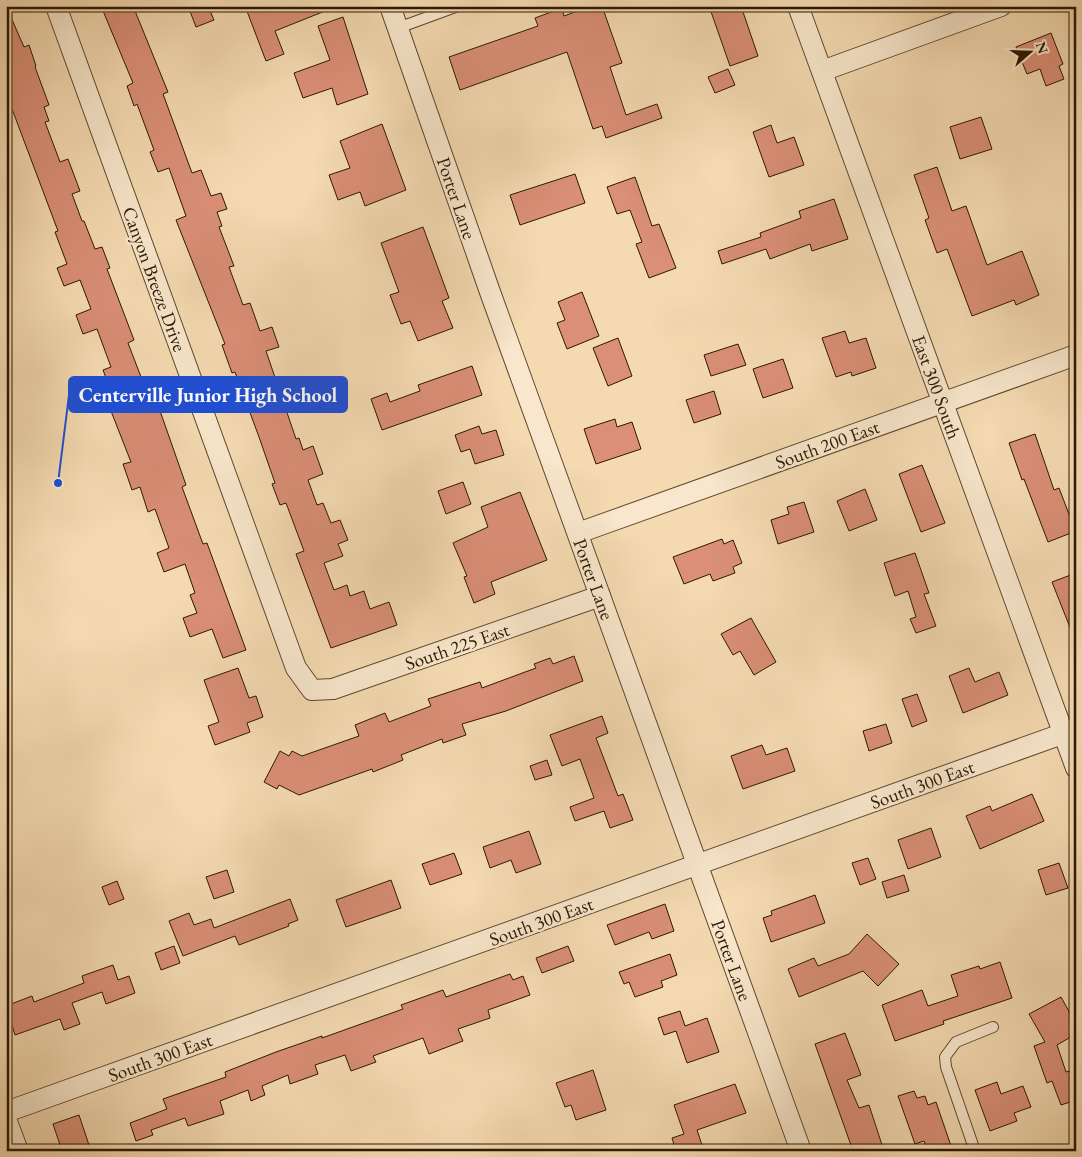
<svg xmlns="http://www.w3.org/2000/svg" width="1082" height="1157" font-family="'EB Garamond',serif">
	<rect width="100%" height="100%" fill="#f5dab1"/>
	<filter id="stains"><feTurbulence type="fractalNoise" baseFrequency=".004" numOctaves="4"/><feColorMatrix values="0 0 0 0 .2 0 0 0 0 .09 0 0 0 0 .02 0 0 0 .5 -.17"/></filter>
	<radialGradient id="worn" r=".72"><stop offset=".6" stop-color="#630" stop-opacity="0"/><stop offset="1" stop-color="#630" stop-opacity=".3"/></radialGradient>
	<g fill="#da8f76" stroke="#2b1802">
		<path d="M6,6L24,47L29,45L36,66L35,67L49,105L44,107L49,121L45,122L60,162L68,159L80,191L72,194L82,221H84L95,249L102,247L110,268L107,269L134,340L128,343L146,390L152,388L186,485L182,487L203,544L207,543L246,650L223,658L212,629L190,637L183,618L197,613L190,595L195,593L185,564L164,572L157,553L169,548L155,509L148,512L140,487L132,490L123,464L131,462L109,406L116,404L103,370L111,367L97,329L83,334L76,315L91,309L80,280L64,286L57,268L67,264L55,232L58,231L6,93Z"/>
		<path d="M101,6H133L168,92L163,94L192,173L201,170L211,196L221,193L227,209L217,212L222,226L219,227L234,266L229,267L243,305L250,303L260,331L272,327L279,347L266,351L296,439L299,438L303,450L313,446L323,474L308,480L317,505L323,503L331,523L340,520L348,540L338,544L343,556L324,563L334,590L347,585L350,596L364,591L370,609L389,602L397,625L331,648L296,554L304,551L286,503L280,505L272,484L275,483L259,437L235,372L232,373L222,345L225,344L176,220L186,216L169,168L158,172L150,152L154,150L137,104L134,106L127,86L133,83Z"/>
		<path d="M188,6H208L214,20L196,27Z"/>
		<path d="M245,6H334L335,7L275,31L284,54L266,61Z"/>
		<path d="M591,6H602L622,63L610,67L626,115L657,104L662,118L606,138L602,126L593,129L567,52L460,90L449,57L538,26L535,18L562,8L564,16Z"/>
		<path d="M709,6H741L758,56L730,66Z"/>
		<path d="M343,17L368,94L337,105L332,88L303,98L294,73L330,60L318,26Z"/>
		<path d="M1051,33L1063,64L1059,66L1064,79L1046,86L1040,69L1027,74L1016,47Z"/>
		<path d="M728,69L735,85L715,93L708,77Z"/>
		<path d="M981,117L992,149L960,159L950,127Z"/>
		<path d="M382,124L406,190L365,206L360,192L338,200L329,175L350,168L340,141Z"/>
		<path d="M771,125L777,143L794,137L804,165L769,177L753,132Z"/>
		<path d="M937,167L952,211L966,206L987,265L1022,251L1039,295L1016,305L1014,300L972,316L947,249L937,253L925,220L929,218L914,175Z"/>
		<path d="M575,174L585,203L520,225L510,195Z"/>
		<path d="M635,177L652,226L659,224L676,268L649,278L636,244L642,242L630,210L617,214L607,187Z"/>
		<path d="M834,199L848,239L812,251L810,244L770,259L766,249L722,264L718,251L761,237L760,233L801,218L799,211Z"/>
		<path d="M423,227L449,298L442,301L453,328L418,341L410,321L401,324L390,295L399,292L381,243Z"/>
		<path d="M582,292L599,336L567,349L557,323L565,320L558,302Z"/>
		<path d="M845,331L849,343L866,338L876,368L852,376L851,372L836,377L822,338Z"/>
		<path d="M618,338L632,376L608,386L593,348Z"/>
		<path d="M738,344L746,365L711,376L704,355Z"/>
		<path d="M783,359L793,388L763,398L753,369Z"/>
		<path d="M472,366L482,395L382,430L371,399L387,393L390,402L420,391L418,385Z"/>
		<path d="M714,391L721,414L694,423L686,400Z"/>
		<path d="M615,419L617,427L632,422L641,449L596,464L584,429Z"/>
		<path d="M479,426L482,434L496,430L504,455L475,464L470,449L461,452L455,435Z"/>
		<path d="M1035,434L1054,490L1059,488L1069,514L1076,511V531L1048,542L1024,479L1022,480L1009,443Z"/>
		<path d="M922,465L945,523L921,532L899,474Z"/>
		<path d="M463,482L471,504L446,514L438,491Z"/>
		<path d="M865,489L877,520L849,531L837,501Z"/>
		<path d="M520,492L547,560L491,582L495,594L474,603L464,577L467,576L453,543L488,527L481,507Z"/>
		<path d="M804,502L814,532L778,544L771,520L789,514L787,507Z"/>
		<path d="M722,539L724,544L733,540L742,563L733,567L735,573L713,581L710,574L684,584L673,557Z"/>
		<path d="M915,553L929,593L924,594L936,626L916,633L910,619L916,617L908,591L895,596L884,563Z"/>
		<path d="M1076,573V640H1075L1052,582Z"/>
		<path d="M751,618L776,662L754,675L740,651L733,655L721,634Z"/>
		<path d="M574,656L583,681L506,711L462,724L466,735L443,743L442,739L401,755L403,760L373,772L372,769L299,795L279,785L277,789L264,782L280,751L289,756L292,751L302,756L359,736L355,725L385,713L389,722L431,706L428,699L480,682L482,688L536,668L534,664L550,658L553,664Z"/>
		<path d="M238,668L249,698L256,696L263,717L247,723L250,732L215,745L208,726L219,722L204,680Z"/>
		<path d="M969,668L975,682L999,672L1008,695L963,713L949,676Z"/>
		<path d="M917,694L927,721L912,727L902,699Z"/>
		<path d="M602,716L608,733L596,738L618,796L623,794L633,820L610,828L604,811L575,821L570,807L594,798L580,759L562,766L550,735Z"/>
		<path d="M886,724L892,743L869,751L863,731Z"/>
		<path d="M762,745L766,755L787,748L795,771L743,789L731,756Z"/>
		<path d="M547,760L552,775L535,780L530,766Z"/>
		<path d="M1032,794L1044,821L980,849L966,816L990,806L992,811Z"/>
		<path d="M931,828L941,857L908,869L898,840Z"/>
		<path d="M529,831L541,864L516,873L511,860L490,868L483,847Z"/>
		<path d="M454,853L462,874L430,885L422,864Z"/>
		<path d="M868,858L876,879L860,885L852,863Z"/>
		<path d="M1059,863L1068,888L1046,895L1038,870Z"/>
		<path d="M227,870L234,892L214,899L206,877Z"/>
		<path d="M904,875L909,891L887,898L882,882Z"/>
		<path d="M391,880L401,908L346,927L336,900Z"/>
		<path d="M117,881L124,899L109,905L102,887Z"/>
		<path d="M815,895L825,923L771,942L763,918L772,915L771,911Z"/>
		<path d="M290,899L298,920L288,924L289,926L239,945L235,936L183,956L169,921L189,913L194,925L211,919L214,928Z"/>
		<path d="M665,904L674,931L652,939L649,932L615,945L607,925Z"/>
		<path d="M867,934L899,964L878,986L863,971L799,997L788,969L814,958L818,966L849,954Z"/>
		<path d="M174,946L180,963L161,970L155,953Z"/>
		<path d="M568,946L574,961L542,973L536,958Z"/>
		<path d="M670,954L677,975L661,981L663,987L635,997L629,982L624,984L619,972Z"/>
		<path d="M1000,962L1012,998L943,1021L944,1024L895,1041L882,1005L922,990L928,1006L958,996L951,975L979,966L980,969Z"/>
		<path d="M113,965L118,980L129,976L135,993L106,1004L102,992L72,1003L80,1024L64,1030L60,1019L15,1035L6,1006L32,996L34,1002L84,983L82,976Z"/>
		<path d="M510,974L513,980L523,976L530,995L488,1010L490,1018L458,1029L463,1041L429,1054L423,1038L373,1056L376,1062L351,1071L345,1055L315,1065L318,1074L290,1084L288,1075L262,1086L265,1095L251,1101L248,1090L220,1101L224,1114L188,1126L185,1118L151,1130L153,1135L136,1141L130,1123L167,1109L163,1099L226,1077L225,1072L276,1052L322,1036V1038L403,1009L401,1005L443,990L446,997Z"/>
		<path d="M1061,997L1076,1024V1034L1057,1045L1066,1072L1076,1069V1100L1061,1105L1052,1081L1047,1083L1034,1046L1045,1042L1029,1014Z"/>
		<path d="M680,1011L685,1026L707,1018L719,1052L687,1063L676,1031L664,1035L658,1018Z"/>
		<path d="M845,1033L861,1075L847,1080L859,1108L869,1105L884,1151H853L815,1044Z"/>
		<path d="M593,1070L606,1110L576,1120L571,1105L565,1107L556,1083Z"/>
		<path d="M997,1082L1001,1094L1023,1086L1031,1107L1014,1113L1017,1121L990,1131L975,1090Z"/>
		<path d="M735,1084L746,1113L697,1130L704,1151H676L672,1138L684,1134L674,1105Z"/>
		<path d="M914,1091L917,1098L925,1096L928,1105L936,1102L951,1146L938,1151H928L924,1141L915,1144L898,1096Z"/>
		<path d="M79,1115L90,1148L81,1151H62L53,1124Z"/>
	</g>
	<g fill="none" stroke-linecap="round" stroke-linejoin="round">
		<defs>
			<g id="lane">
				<path d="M398,28L458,6"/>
				<path d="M975,1151L946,1067L945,1057L956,1042L993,1027"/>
			</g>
			<g id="street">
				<path d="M56,6L296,668L312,690L333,689L600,596"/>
				<path d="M390,6L490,292L801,1151"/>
				<path d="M798,6L1076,768"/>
				<path d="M822,71L1001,6"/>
				<path d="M578,533L1076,355"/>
				<path d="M6,1112L1076,729"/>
				<path d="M6,1119L18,1151"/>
			</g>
		</defs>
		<use href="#lane" stroke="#5e482e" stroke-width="12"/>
		<use href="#street" stroke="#5e482e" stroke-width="22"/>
		<use href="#lane" stroke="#f8e7cc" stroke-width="10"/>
		<use href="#street" stroke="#f8e7cc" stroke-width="20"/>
	</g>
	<g text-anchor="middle" stroke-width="5" stroke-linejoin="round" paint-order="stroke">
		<g font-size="19" fill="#2b1802" stroke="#f8e7cc">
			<text transform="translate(457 198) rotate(71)" y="7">Porter Lane</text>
			<text transform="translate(155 279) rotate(70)" y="7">Canyon Breeze Drive</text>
			<text transform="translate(937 387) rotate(70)" y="7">East 300 South</text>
			<text transform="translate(827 444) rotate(-20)" y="7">South 200 East</text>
			<text transform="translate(594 579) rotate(70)" y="7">Porter Lane</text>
			<text transform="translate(457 646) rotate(-19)" y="7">South 225 East</text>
			<text transform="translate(922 784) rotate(-20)" y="7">South 300 East</text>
			<text transform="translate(541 921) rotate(-20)" y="7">South 300 East</text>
			<text transform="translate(732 960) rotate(70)" y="7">Porter Lane</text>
			<text transform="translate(160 1057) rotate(-20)" y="7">South 300 East</text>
		</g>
	</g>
	<path fill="none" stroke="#1d4ed8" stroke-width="2" d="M58 483L69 395"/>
	<circle fill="#1d4ed8" stroke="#f8e7cc" stroke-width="2" cx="58" cy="483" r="5"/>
	<rect fill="#1d4ed8" stroke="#1d4ed8" stroke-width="2" x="69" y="377" width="278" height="35" rx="5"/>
	<g font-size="20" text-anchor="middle" font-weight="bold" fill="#fff">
		<text x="208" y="402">Centerville Junior High School</text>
	</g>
	<rect width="1082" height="1157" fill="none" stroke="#f5dab1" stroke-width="25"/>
	<rect x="8" y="8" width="1067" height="1142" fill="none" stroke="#2b1802" stroke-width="2.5"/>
	<rect x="12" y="12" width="1057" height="1132" fill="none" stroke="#2b1802"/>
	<g transform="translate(1030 52) rotate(70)" stroke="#f8e7cc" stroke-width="4" paint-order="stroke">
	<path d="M0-4L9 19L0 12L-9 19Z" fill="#2b1802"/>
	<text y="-8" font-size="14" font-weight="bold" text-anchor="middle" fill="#2b1802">N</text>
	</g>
	<rect width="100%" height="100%" filter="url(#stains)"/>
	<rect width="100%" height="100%" fill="url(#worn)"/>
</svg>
